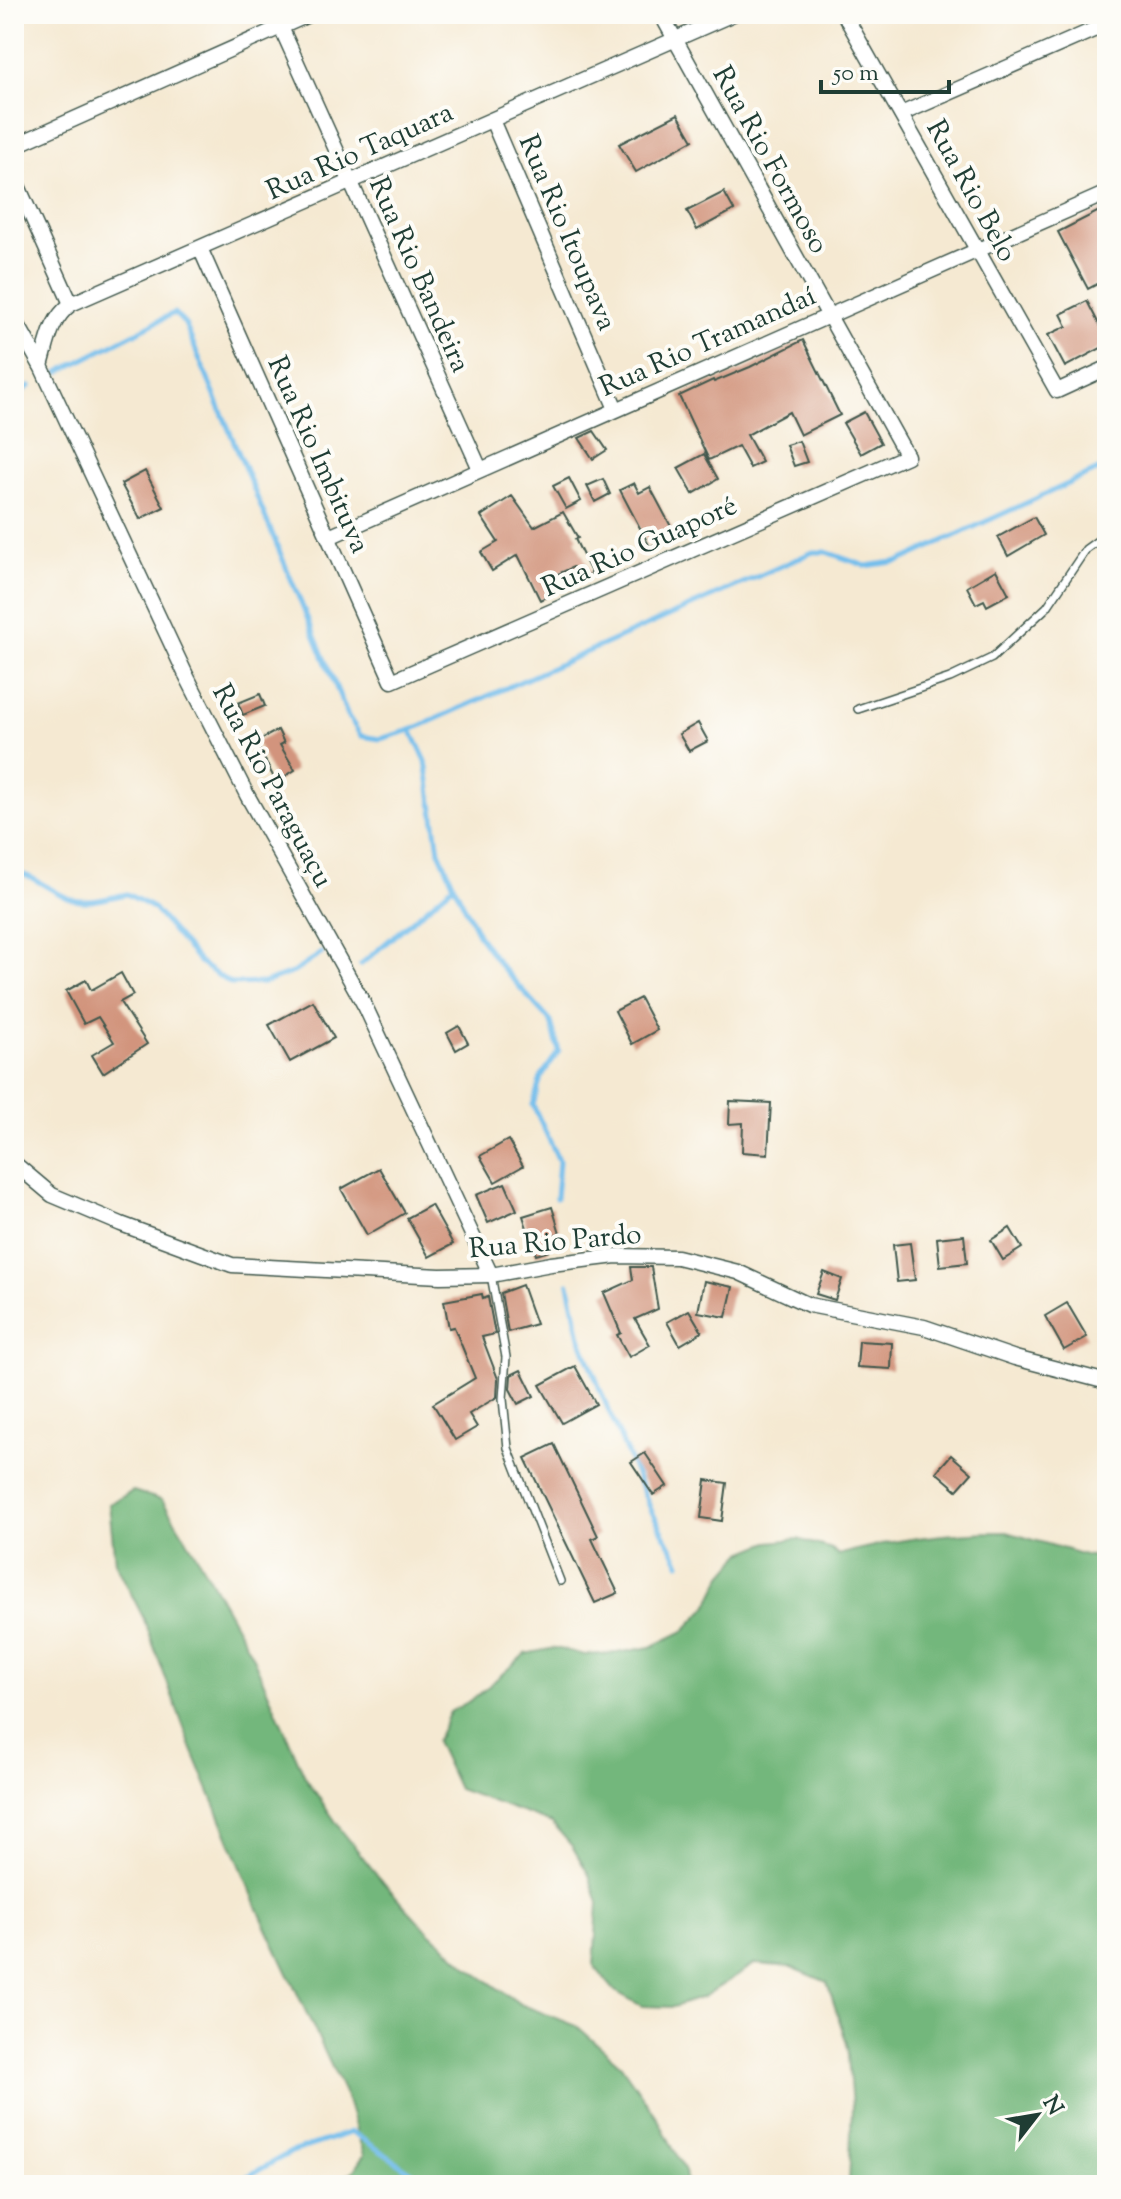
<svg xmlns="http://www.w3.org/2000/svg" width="1121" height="2199" font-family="'Sorts Mill Goudy',serif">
	<rect width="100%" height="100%" fill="#fdfcf7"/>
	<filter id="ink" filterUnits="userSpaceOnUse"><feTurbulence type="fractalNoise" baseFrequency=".0125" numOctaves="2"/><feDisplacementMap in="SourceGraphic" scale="16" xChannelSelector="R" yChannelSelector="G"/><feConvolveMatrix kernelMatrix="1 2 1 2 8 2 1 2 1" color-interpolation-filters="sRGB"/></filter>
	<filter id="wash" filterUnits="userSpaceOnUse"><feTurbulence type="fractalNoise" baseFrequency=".006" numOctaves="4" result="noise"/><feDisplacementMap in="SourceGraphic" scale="32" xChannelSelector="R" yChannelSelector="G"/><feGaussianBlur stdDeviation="1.8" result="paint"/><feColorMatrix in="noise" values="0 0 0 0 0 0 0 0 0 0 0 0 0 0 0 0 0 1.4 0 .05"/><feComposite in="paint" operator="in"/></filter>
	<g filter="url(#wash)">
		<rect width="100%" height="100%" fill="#f5e9d2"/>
		<g fill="#73b77b" stroke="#497a58" stroke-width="2">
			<path d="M133,1491L162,1500L194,1551L252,1655L305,1777L342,1831L382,1881L421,1924L468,1967L520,2004L577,2026L621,2065L657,2117L685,2171L687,2185H332L354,2170L364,2155L346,2097L262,1918L191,1747L143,1617L115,1562L109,1504Z"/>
			<path d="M1007,1532L1088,1556L1107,1555V2185H849L852,2107L847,2044L827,1982L791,1967L755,1964L703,1997L673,2007L642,2006L615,1991L594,1966L598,1903L589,1875L572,1846L552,1823L458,1789L436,1741L450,1712L475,1698L525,1654L555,1648L585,1655L617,1653L651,1647L684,1631L707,1607L723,1575L742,1553L769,1542L798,1539L832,1549L838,1555C893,1539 949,1532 1007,1532Z"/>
		</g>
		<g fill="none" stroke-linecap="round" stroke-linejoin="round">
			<g stroke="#73beec" stroke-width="5">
				<path d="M59,372L174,313L185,324L348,716L361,736L380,739L411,730L813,552H826L866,566L900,561L1107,466"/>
				<path d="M14,397L30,386"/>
				<path d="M14,872C36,876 51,892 71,899C87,905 111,897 127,894L153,908L201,964L231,984L264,983L294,972L322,953"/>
				<path d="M454,885L479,936L499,964L551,1022L559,1051L541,1077L533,1105L559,1161L556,1198"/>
				<path d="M360,965L454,885L439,851L426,761L411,730"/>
				<path d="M569,1284L580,1337L603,1397L652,1512L680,1563"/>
				<path d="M227,2185L236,2183L291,2152L352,2132L431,2185"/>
			</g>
		</g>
		<g id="blocks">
			<g fill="#d2947d">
				<path d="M678,114L693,140L636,172L619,144Z"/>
				<path d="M724,192L734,210L697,230L687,211Z"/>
				<path d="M1101,210L1107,221V279L1088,289L1058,232Z"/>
				<path d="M1087,301L1107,340V345L1065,367L1048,335L1067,326L1061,314Z"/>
				<path d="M803,340L840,415L800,435L789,412L747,435L762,462L750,468L738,446L709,460L679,396L713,380L714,382L750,367Z"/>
				<path d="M864,412L881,443L861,454L843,423Z"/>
				<path d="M594,431L607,450L593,459L579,438Z"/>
				<path d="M799,441L807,462L794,466L786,445Z"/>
				<path d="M704,454L718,479L693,494L678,468Z"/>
				<path d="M145,471L164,507L140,519L121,484Z"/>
				<path d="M569,478L581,501L566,509L553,486Z"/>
				<path d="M603,479L610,494L595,502L587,486Z"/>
				<path d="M634,483L639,493L650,487L675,534L650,547L620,490Z"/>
				<path d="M512,496L534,527L563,512L578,538L575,539L592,574L579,580L573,567L547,579L554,593L540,600L518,555L492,571L481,552L498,542L481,516Z"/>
				<path d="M1034,517L1044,535L1008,556L998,537Z"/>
				<path d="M996,570L1009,594L987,606L984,600L976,604L967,587Z"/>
				<path d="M260,694L265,706L243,715L238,703Z"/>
				<path d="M698,723L708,741L689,751L679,734Z"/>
				<path d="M278,730L284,743L280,745L295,770L276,782L256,742Z"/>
				<path d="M121,973L133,995L120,1002L147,1044L103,1073L92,1055L114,1042L98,1017L84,1024L66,991L86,980L91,990Z"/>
				<path d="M640,998L657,1030L632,1044L615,1011Z"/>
				<path d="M313,1001L334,1038L290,1062L269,1025Z"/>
				<path d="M459,1026L468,1043L456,1050L447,1033Z"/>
				<path d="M730,1101L771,1103L768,1154L742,1152L743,1123L729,1124Z"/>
				<path d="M508,1140L523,1166L495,1182L480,1156Z"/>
				<path d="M379,1168L405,1213L367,1235L341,1189Z"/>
				<path d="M505,1183L517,1210L488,1223L476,1195Z"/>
				<path d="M431,1205L453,1244L429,1257L407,1218Z"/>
				<path d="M552,1207L560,1233L545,1238L549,1251L536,1255L523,1216Z"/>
				<path d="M1010,1228L1022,1248L1003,1260L991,1240Z"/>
				<path d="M964,1235L967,1263L940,1266L937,1238Z"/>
				<path d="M910,1243L915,1280L897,1282L893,1245Z"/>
				<path d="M631,1267H651L658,1309L635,1319L650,1345L629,1357L617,1335L621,1333L604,1293L633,1280Z"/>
				<path d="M824,1272L842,1279L835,1300L816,1294Z"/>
				<path d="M704,1281L733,1287L726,1317L698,1312Z"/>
				<path d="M522,1285L536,1324L508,1332L501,1293Z"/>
				<path d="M482,1294L483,1299L488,1297L495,1334L482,1337L498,1379L497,1397L469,1414L477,1427L455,1440L433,1404L475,1378L454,1327L449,1328L444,1301Z"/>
				<path d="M1067,1303L1087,1337L1064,1350L1045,1316Z"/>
				<path d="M689,1310L702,1332L680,1345L667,1322Z"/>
				<path d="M859,1341L892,1343L891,1369L857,1367Z"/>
				<path d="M575,1366L596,1404L562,1423L540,1385Z"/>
				<path d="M521,1370L534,1396L518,1404L510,1389L511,1375Z"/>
				<path d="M554,1444L598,1536L592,1539L618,1593L595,1603L525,1458Z"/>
				<path d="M645,1453L667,1486L653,1495L631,1462Z"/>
				<path d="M951,1455L972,1473L957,1490L936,1472Z"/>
				<path d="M706,1480L727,1483L722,1521L701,1518Z"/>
			</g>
		</g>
	</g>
	<g filter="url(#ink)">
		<use href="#blocks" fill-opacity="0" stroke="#3f574c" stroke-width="2"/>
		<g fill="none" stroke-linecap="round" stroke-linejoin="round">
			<defs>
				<g id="lane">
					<path d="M858,709L950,678L992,658L1047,607L1086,549L1107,534"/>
					<path d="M491,1275L506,1357L503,1399L508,1448L560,1581"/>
				</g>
				<g id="street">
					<path d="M275,14L480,469"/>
					<path d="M844,14L1057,391L1107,368"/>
					<path d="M901,114L1107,24"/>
					<path d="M492,120L616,409"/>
					<path d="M14,146L310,14"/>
					<path d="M14,177L71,304"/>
					<path d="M200,248L392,681L907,456L661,14"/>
					<path d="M14,318L41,366L185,673L247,795L365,1006L491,1275"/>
					<path d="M41,366C48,342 50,320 71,304L733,14"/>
					<path d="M329,537L1107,193"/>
					<path d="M14,1163L52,1195L121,1224L232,1265L440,1276L491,1275L551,1264L616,1256L677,1257L738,1272L809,1305L924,1327L1015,1358L1107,1382"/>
				</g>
			</defs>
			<use href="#lane" stroke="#3f574c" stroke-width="10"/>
			<use href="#street" stroke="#3f574c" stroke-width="17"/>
			<use href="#lane" stroke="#fff" stroke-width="7"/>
			<use href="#street" stroke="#fff" stroke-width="14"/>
		</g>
	</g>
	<g text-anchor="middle" stroke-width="8" stroke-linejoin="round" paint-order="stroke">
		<g font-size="28" fill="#1f3d34" stroke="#fdfcf7">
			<text transform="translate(359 150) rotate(-24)" y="10">Rua Rio Taquara</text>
			<text transform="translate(772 159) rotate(61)" y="10">Rua Rio Formoso</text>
			<text transform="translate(973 190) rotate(61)" y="10">Rua Rio Belo</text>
			<text transform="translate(569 232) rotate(67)" y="10">Rua Rio Itoupava</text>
			<text transform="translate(421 274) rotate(66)" y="10">Rua Rio Bandeira</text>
			<text transform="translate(707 340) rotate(-24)" y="10">Rua Rio Tramandaí</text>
			<text transform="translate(320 454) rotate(66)" y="10">Rua Rio Imbituva</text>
			<text transform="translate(639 545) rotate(-24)" y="10">Rua Rio Guaporé</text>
			<text transform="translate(274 785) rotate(62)" y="10">Rua Rio Paraguaçu</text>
			<text transform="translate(555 1240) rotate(-5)" y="10">Rua Rio Pardo</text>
		</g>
	</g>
	<rect width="1121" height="2199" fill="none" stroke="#fdfcf7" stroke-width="48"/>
	<g transform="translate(1037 2115) rotate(59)" stroke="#fdfcf7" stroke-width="6" paint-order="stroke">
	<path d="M0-6L14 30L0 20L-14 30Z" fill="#1f3d34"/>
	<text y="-12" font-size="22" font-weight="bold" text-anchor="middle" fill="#1f3d34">N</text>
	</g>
	<path d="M821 80v12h128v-12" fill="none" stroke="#1f3d34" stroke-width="4"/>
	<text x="833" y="80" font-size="24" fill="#1f3d34" stroke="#fdfcf7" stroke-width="6" paint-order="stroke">50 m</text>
</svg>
